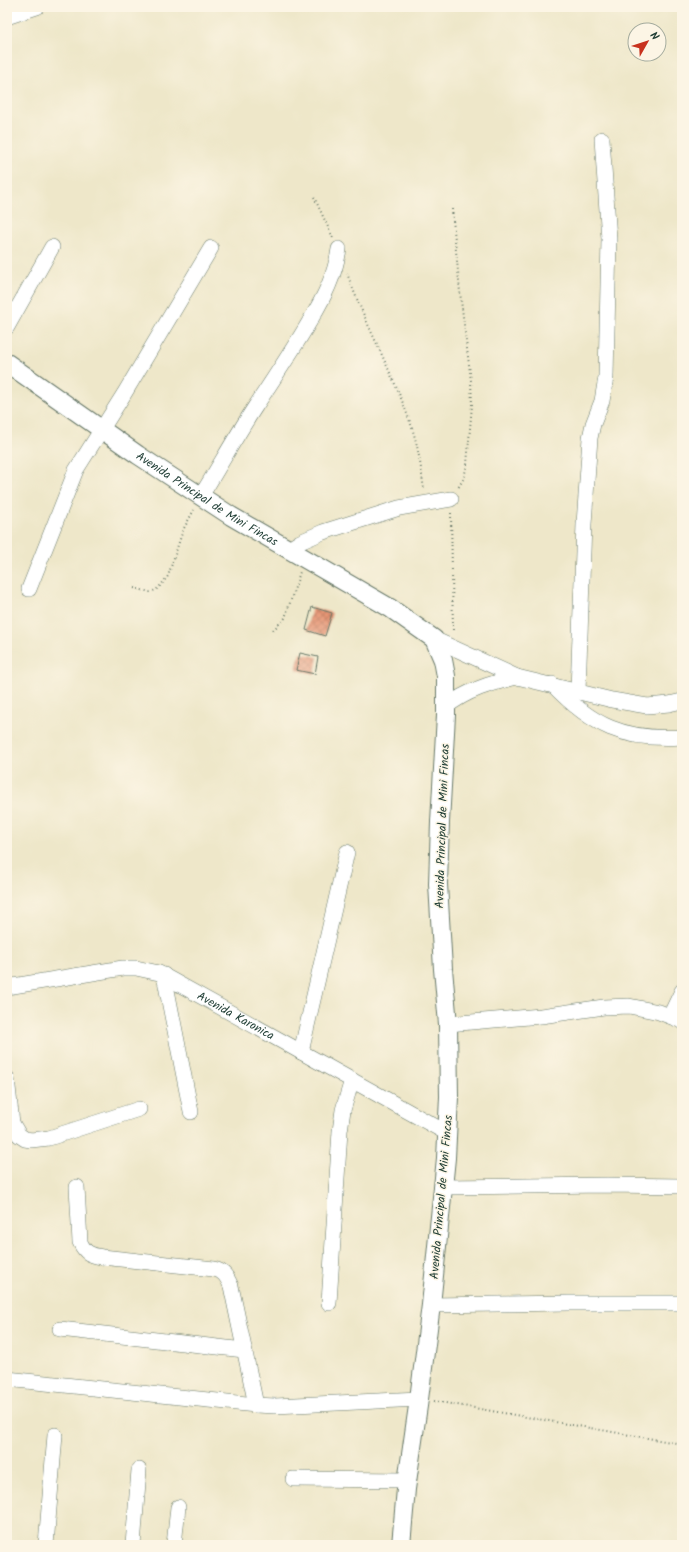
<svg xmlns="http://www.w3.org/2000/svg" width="689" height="1552" font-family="Kalam,sans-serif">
	<defs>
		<pattern id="building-cross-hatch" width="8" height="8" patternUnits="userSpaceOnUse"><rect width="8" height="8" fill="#e69575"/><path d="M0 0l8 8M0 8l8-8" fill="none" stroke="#ba7b61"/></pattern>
	</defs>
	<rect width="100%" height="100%" fill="#fcf5e5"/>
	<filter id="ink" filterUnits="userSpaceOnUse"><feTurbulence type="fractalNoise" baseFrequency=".025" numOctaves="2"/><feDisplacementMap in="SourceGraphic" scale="8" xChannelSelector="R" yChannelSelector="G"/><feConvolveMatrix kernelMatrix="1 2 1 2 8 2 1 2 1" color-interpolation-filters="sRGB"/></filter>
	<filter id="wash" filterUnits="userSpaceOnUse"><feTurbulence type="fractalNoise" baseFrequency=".012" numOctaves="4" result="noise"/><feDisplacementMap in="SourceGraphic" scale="16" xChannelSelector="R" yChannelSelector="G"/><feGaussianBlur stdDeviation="0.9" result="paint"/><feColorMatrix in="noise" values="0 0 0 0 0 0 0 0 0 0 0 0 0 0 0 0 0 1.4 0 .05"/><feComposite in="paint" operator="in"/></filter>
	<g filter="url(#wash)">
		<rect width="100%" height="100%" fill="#eee7c9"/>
		<g id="blocks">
			<g fill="url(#building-cross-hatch)">
				<path d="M312,607L332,613L325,636L306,630Z"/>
				<path d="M300,653L318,657L315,674L296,670Z"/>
			</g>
		</g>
	</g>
	<g filter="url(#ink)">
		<use href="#blocks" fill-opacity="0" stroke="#677868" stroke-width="1"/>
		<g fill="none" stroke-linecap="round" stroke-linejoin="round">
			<defs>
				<g id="minor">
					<path d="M7,17L37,7"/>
					<path d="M7,327L52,247"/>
					<path d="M201,496C219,467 236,436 255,407C274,378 293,350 311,319C324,297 335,276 339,249"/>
					<path d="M289,549L300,542L323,532L399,508L451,499"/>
					<path d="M29,589L76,470L124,394L211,248"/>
					<path d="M434,639L517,677L612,700L647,706L669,704L682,701"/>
					<path d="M552,684C592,726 624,741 682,737"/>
					<path d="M578,691L584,524L590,438L593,424L602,401L606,377L609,239L602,139"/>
					<path d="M446,707C467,690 492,683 517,677"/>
					<path d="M164,975L191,1112"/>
					<path id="s1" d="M7,987L123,968H136L159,973L447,1133"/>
					<path d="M670,1016L682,991"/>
					<path d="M448,1024L541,1016L604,1007L629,1006L659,1012L682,1021"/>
					<path d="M301,1052L347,852"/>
					<path d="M7,1078L12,1123L19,1135L25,1139L31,1140L49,1138L139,1109"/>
					<path d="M77,1187L80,1242C85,1253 90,1255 102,1257L214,1269C224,1271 227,1277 231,1286L256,1405"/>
					<path d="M444,1187L607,1185L682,1186"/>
					<path d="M329,1303L340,1131L343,1110L352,1080"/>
					<path d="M431,1305L568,1303H682"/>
					<path d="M60,1329L244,1350"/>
					<path d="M7,1379L256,1405L275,1406L419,1399"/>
					<path d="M293,1479L407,1480"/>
					<path d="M46,1545L55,1435"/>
					<path d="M133,1545L139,1470"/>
					<path d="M174,1545L178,1507"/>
				</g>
				<g id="tertiary">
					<path id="s2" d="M7,363L138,455L231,516L390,608L434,639L443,660L446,676V715L440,822L438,884L443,969L448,1024L449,1097L446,1158L431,1305L419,1399L406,1489L401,1545"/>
				</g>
			</defs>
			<use href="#minor" stroke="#677868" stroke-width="16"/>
			<use href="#tertiary" stroke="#677868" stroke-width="20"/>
			<g stroke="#677868" stroke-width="2" stroke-dasharray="1 3" stroke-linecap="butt">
				<path d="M314,197L333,238"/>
				<path d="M452,209L460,292L471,381L472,405L467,464L464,478L458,488"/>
				<path d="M347,273C365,324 392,371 410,422C418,444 421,467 424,490"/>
				<path d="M451,513L453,632"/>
				<path d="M134,588L150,592L156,590L162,584L168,576L183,530L194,510"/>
				<path d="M273,630L285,618L300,572"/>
				<path d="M434,1401L682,1444"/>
			</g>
			<use href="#minor" stroke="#fff" stroke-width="15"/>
			<use href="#tertiary" stroke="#fff" stroke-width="18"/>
		</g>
	</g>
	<g text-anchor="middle" stroke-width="3" stroke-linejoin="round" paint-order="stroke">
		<g font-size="12" fill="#1f3d34" stroke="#fcf5e5">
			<text dy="4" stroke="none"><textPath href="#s2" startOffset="242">Avenida Principal de Mini Fincas</textPath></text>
			<text transform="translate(442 826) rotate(-88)" y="4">Avenida Principal de Mini Fincas</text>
			<text dy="4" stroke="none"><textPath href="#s1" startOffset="242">Avenida Karonica</textPath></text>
			<text transform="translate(441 1197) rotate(-85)" y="4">Avenida Principal de Mini Fincas</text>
		</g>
	</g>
	<rect width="689" height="1552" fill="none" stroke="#fcf5e5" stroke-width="24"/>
	<g transform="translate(647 42) rotate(51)"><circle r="19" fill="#fcf5e5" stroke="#a4ab9e"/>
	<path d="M0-3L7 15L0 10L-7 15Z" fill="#c8321e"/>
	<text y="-6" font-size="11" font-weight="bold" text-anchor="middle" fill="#1f3d34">N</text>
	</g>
</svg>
